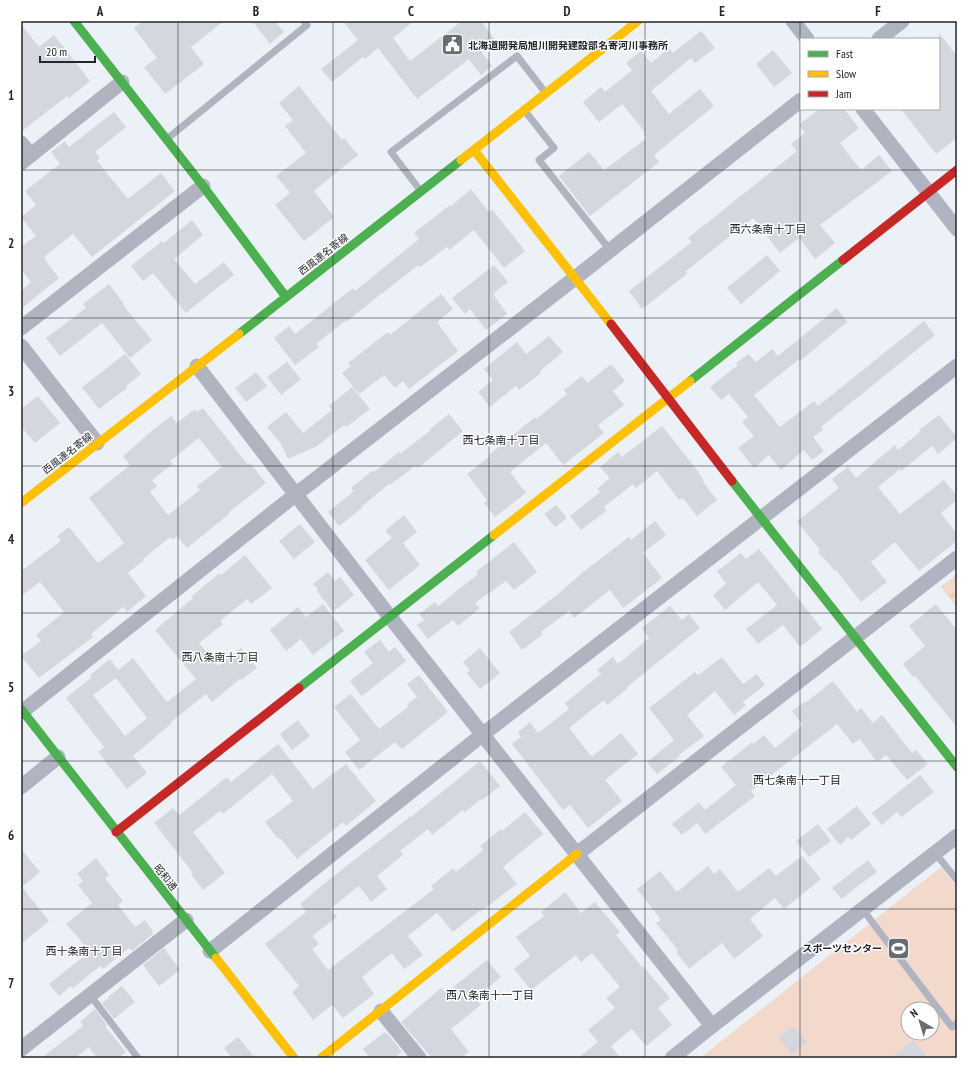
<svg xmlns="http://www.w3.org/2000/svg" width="978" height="1079" font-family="'PT Sans Narrow','Noto Sans JP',sans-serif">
	<defs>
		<pattern id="park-tufts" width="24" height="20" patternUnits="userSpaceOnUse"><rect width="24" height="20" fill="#f2d9cc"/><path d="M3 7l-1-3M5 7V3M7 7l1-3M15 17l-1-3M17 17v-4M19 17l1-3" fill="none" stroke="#cfbaaf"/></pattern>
	</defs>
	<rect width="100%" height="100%" fill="#ecf0f7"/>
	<path fill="url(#park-tufts)" d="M957,574V608L941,587Z"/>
	<path fill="#f2d9cc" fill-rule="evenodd" d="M941,867L957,887V1058H700ZM908,1009H932V1033H908Z"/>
	<g fill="#d4d8de" fill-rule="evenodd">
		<path d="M143,21H224L191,47L204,64L165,94L144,67L157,58L134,28Z"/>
		<path d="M252,21H275L284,32L270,44Z"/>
		<path d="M343,21H414L393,38L410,61L462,21H481L495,40L481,51L492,66L481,75L469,59L417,99L378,48L365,59L363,57L332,82L321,69L358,40Z"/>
		<path d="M21,24L39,47L54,35L90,81L69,98L67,96L21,132Z"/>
		<path d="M701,31L715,48L695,63L691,58L651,91L669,114L700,89L714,106L654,155L659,162L590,216L559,176L589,152L604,170L647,138L644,134L645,132L622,104L599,122L583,102L601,87L605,92L632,70L626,63L641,51L651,63L669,48L673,53Z"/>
		<path d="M939,33L957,56V138L936,154L901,109H939Z"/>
		<path d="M773,50L792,73L774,87L756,64Z"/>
		<path d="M299,86L342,140L344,138L358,155L314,191L334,217L304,241L275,205L290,193L276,176L306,153L285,126L293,120L279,103Z"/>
		<path d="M819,109H844L859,128L840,143L861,170L879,155L892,171L820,225L835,243L815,259L799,238L780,253L753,218L686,271L687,274L642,309L629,291L692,242L688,238L797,151L791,144L805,133L799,125Z"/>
		<path d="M114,112L126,127L95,152L100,158L97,161L128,199L161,173L175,191L92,257L73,234L44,257L46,259L45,260L59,278L21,309V291L31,282L21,269V247L36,236L21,217L36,205L25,191L60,164L51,152L65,141L69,147Z"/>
		<path d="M471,189L489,212L492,209L525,251L504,268L474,230L449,250L447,247L420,267L418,265L383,293H382L346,322L345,321L316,344L319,347L295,365L274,338L289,326L295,334L353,288L355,291L419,239L414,233L450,205L451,206Z"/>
		<path d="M192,220L203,235L174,259L195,284L224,262L234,275L213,291L186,313L153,273L143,281L131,266L162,241L164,243Z"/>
		<path d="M767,255L780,271L741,304L727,288Z"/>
		<path d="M494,265L508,282L493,294L507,314L486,330L470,309L465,314L452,298Z"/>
		<path d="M109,284L124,304L123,305L152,340L130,358L102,323L60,356L46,338L86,308L83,304Z"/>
		<path d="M441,294L453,309L437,322L458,351L409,389L403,381L395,388L384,375L359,394L342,373L351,366L348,363L388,332L390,335Z"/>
		<path d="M837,308L847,322L800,361L798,360L754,395L780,427L814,401L818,406L924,321L935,335L821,427L823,430L813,437L824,451L812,460L804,450L781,470L769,455L754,468L738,448L754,436L742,422L748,417L729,394L721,400L710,387L738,365L736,363L748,354L756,362L772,349L778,356Z"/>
		<path d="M549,336L563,352L540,371L541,373L519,390L516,386L490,407L478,392L493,380L484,369L517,342L526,354Z"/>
		<path d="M125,354L141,374L126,386L127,388L99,409L82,387Z"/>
		<path d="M287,362L301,379L281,395L267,377Z"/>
		<path d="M611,364L625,381L613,391L624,405L598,425L604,433L563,465L546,443L510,472L526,493L495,517L484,503L487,500L467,474L490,456L489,455L535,417L536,419L567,394L564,390L582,376L587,383Z"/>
		<path d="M256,372L267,386L246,402L235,388Z"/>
		<path d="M352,387L370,409L346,427L344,425L317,446L288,459L281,444L267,427L286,412L303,433L332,410L329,406Z"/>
		<path d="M38,396L60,423L35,443L21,427V409Z"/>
		<path d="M203,408L248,465L250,463L266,483L228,513L229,514L187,548L177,536L173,540L170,537L143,559L144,560L128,573L146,596L127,612L123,607L91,634L93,637L39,678L21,656L41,641L36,635L64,612L40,582L21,596V571L61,541L57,536L69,527L98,563L124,543L89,498L130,465L123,456L154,429L171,416L177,423L195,409L197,412ZM199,438L222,467L197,486L200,490L168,515L150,492L157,486L152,480L173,464L170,461Z"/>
		<path d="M449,414L463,431L418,468L415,466L390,485L389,484L361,507L362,508L339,526L328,512L354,491L351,488L373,470L374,472L399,452L400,454L431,430L430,429Z"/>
		<path d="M939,415L957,437V438L938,454L932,446L901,471L900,469L878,487L900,514L944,480L957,496V500L941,513L957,534V541L919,571L895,542L871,562L887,582L861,602L836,570L835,571L818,552L820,550L797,521L839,488L832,479L848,467L856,478L895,445L898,450L920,432L919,430Z"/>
		<path d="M662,426L697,470L704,481L703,482L717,500L697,516L683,498L679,500L657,471L636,488L633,484L604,507L606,511L581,530L570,516L600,492L597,489L610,478L600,467L618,452L622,457Z"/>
		<path d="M556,505L567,518L555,527L544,514Z"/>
		<path d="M404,515L417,532L403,543L420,565L389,590L365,560L392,538L385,531Z"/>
		<path d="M655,521L666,535L643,553L662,578L623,608L610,590L574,618L569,611L541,632L543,634L522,650L509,632L558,594L582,573L629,537L631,540Z"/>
		<path d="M300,524L315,542L294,559L279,541Z"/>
		<path d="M514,542L537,572L514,590L506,581L475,603L480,608L458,626L453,620L428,639L417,625L424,620L419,614L435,602L438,606L478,574L476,572Z"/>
		<path d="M759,549L795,594L822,629L800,647L783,625L758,644L746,629L777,605L758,582L725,610L713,595L726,584L717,571L741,553L746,559Z"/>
		<path d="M245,555L272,588L251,604L247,599L220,621L223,624L199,643L218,666L241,648L257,668L241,680L240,679L212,702L206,694L171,722L172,723L133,756L147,773L127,789L98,752L104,747L66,698L92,677L90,675L110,659L118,670L133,658L167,702L196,679L155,630L193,598L192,596L205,585L220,573L221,575ZM116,678L147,718L125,736L93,695Z"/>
		<path d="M328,572L335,581L340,577L354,595L333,612L316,590L318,589L313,584Z"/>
		<path d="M323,604L344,631L313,655L301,639L286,651L270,630L298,607L306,617Z"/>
		<path d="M936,604L957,630V727L915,676L913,677L903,664L925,646L909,626Z"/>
		<path d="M670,606L682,620L689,614L700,628L627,687L628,688L607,705L604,700L569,728L591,756L592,755L593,756L621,733L638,754L605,780L622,801L588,828L570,805L563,810L512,744L521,737L518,732L530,722L538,733L569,709L565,703L601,674L597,670L613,657L618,664L649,638L642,628Z"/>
		<path d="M380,640L389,652L395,647L406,661L362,696L350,681L373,663L364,652Z"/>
		<path d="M480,648L500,673L480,689L467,673L470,670L463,662Z"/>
		<path d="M722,657L743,684L757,674L765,685L743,702L746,705L734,715L715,691L687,715L704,736L679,755L680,756L657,774L647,762L674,740L649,708L695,672L698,675Z"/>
		<path d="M419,675L448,712L402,749L395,742L359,770L345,752L360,740L334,707L351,694L379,729L408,707L407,705L417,697L407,684Z"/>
		<path d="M833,681L857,712L861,708L873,723L882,715L912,753L916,750L928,764L907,780L886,755L877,762L860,739L853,744L837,724L751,791L755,796L705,834L697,823L682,835L672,824L699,802L705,810L736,785L721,767L752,742L753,744L764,735L775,748L803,725L792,711L804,702L805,703Z"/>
		<path d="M298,720L310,736L292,750L280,734Z"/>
		<path d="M278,744L313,789L346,764L376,801L346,826L343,822L297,859L280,838L278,839L265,822L293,801L272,774L223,814L220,811L193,832L225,873L203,890L191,874L193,873L154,823L173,808L179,815L227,777L231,782Z"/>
		<path d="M480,761L500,786L482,800L481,799L465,812L463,810L432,835L428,829L400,851L403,855L377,876L387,889L371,902L359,886L330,909L337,917L312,936L319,944L312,949L328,970L434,889L431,886L453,868L456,872L483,850L480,846L501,829L502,831L525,812L543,834L503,867L517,884L480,912L479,911L453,932L437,913L408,936L423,955L404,969L392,953L362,977L374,994L343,1018L332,1005L313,1020L292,992L299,986L265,944L306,912L300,904L326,882L411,816V817Z"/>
		<path d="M920,775L934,792L901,817L897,812L882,825L872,813Z"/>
		<path d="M857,806L871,824L851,840L848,837L840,845L827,829Z"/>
		<path d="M818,824L831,841L809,857L796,841Z"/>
		<path d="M21,849L40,872L22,887L49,921L21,944Z"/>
		<path d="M802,856L821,879L784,909L775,898L750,919L763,936L734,959L722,943L689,969L676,952L678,950L656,923L661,920L637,889L660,871L677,892L708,866L714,874L720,869L738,892L769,868L776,876Z"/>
		<path d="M96,858L109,875L105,878L123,901L118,905L135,927L145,920L153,931L152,932L153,934L132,951L129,948L103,969L100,966L73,988L71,986L59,996L49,984L88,953L81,941L66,924L92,903L78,885L83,881L77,874Z"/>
		<path d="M868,860L877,872L865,881V880L842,899L832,888Z"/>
		<path d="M565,892L581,913L595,902L620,932L616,935L642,967L643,966L670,998L658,1008L672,1025L646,1046L632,1029L611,1046L620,1058H578L598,1042L588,1030L615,1008L606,998L620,987L592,953L581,962L576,955L531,990L514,969L530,956L516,937L544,916L541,912Z"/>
		<path d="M164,948L180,970L159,986L143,965Z"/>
		<path d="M487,960L501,977L475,998L481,1005L451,1029L469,1052L461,1058H432L401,1022L441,988L446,993Z"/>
		<path d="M122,986L135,1002L114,1019L102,1003L109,998L108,997Z"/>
		<path d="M95,1009L107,1025L105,1026L126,1052L118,1058H97L89,1047L75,1058H41L83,1026L80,1022Z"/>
		<path d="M793,1026L807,1042L792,1055L778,1038Z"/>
		<path d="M385,1032L386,1034L387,1033L402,1052L394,1058H370L363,1049Z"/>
		<path d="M238,1037L255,1058H232L224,1048Z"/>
		<path d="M914,1040L928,1058H891Z"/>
	</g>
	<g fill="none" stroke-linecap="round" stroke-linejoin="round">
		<g stroke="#afb4c0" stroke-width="7">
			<path d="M525,111L554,148L539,160L610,250"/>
			<path d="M168,138L307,25L304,21"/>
			<path d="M420,190L391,152L517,56L545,92"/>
			<path d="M935,853L957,880"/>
			<path d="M863,910L952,1027L957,1023"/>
			<path d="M90,995L138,1058"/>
		</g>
		<g stroke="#afb4c0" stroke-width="15">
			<path d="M793,21L807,39"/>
			<path d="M879,39L902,21"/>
			<path d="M863,109L957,229"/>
			<path d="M21,143L31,155"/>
			<path d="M21,163L122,82"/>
			<path d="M21,328L203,186"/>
			<path d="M21,346L97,443"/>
			<path d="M197,366L390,617L712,1026"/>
			<path d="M23,711L295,495L575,278L801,100"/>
			<path d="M21,787L58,757"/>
			<path d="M577,854L957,558"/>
			<path d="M210,951L482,735L957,366"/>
			<path d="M381,1011L419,1058"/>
			<path d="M21,1049L186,920"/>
			<path d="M672,1058L712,1026L957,836"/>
		</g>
		<g stroke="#4caf50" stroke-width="9">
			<path d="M74,21L203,186L286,297"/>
			<path d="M239,334L461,160"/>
			<path d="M690,381L843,260"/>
			<path d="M732,481L957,767"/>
			<path d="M299,688L494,535"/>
			<path d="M21,709L216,958"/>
		</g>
		<g stroke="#ffc107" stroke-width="9">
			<path d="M474,150L611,324"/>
			<path d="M461,160L638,21"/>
			<path d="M21,503L239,334"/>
			<path d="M494,535L690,381"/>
			<path d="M216,958L294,1058"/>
			<path d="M321,1058L577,854"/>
		</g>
		<g stroke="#c62828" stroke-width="9">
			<path d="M843,260L957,170"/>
			<path d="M611,324L732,481"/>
			<path d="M116,832L299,688"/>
		</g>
	</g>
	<path fill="none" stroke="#23262c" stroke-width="1" stroke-opacity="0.55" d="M178,21V1058M333,21V1058M489,21V1058M645,21V1058M800,21V1058M21,170H957M21,318H957M21,466H957M21,613H957M21,761H957M21,909H957"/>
	<defs>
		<symbol id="civic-square" viewBox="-11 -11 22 22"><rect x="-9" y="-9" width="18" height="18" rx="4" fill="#696d73" stroke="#fff"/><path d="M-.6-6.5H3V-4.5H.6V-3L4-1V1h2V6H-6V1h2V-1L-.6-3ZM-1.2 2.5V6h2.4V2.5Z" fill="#fff"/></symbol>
		<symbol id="stadium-square" viewBox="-11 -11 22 22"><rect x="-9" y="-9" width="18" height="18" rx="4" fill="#696d73" stroke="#fff"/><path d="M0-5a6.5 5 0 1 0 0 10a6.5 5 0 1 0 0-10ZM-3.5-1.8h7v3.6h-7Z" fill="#fff"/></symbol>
	</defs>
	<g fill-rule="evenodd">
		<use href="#civic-square" x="440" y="32" width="25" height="25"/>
		<use href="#stadium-square" x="886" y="936" width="25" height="25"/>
	</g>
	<g text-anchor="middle" stroke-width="3" stroke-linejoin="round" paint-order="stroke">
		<g font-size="10" font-weight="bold" fill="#23262c" stroke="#fff" text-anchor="start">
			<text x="468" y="49">北海道開発局旭川開発建設部名寄河川事務所</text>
			<text x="882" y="952" text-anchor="end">スポーツセンター</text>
		</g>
		<g font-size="10" fill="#23262c" stroke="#fff">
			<text transform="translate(323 254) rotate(-38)" y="4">西風連名寄線</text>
			<text transform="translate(67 453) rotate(-38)" y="4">西風連名寄線</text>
			<text transform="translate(166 877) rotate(52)" y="4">昭和通</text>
		</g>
		<g font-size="11" fill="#23262c" stroke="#fff">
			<text x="768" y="233">西六条南十丁目</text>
			<text x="501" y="444">西七条南十丁目</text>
			<text x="220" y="661">西八条南十丁目</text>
			<text x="797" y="784">西七条南十一丁目</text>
			<text x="84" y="955">西十条南十丁目</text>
			<text x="490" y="999">西八条南十一丁目</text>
		</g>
	</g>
	<rect width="978" height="1079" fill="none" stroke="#ffffff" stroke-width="44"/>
	<rect x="800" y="38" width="140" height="72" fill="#ffffff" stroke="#a7a8ab"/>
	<rect x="808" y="51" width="20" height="6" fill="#4caf50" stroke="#a7a8ab"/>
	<text x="836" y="58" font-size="12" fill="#23262c">Fast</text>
	<rect x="808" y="71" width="20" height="6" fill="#ffc107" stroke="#a7a8ab"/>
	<text x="836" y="78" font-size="12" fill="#23262c">Slow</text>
	<rect x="808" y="91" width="20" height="6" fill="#c62828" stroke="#a7a8ab"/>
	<text x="836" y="98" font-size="12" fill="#23262c">Jam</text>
	<g transform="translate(920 1021) rotate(322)"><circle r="19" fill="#ffffff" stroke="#a7a8ab"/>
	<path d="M0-3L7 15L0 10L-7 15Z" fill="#696d73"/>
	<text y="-6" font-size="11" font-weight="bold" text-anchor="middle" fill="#23262c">N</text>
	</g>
	<path d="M40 56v6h55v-6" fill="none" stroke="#23262c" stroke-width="2"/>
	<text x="46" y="56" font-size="12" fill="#23262c" stroke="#ffffff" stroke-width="3" paint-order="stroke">20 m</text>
	<rect x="22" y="22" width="934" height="1035" fill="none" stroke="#23262c" stroke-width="1.5"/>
	<g font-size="13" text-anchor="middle" font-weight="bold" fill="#23262c">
		<text x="100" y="16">A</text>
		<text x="256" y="16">B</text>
		<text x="411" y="16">C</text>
		<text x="567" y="16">D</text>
		<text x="722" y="16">E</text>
		<text x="878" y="16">F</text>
		<text x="11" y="100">1</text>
		<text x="11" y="248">2</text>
		<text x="11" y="396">3</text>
		<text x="11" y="544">4</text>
		<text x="11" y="692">5</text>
		<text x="11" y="840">6</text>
		<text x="11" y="988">7</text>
	</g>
</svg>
